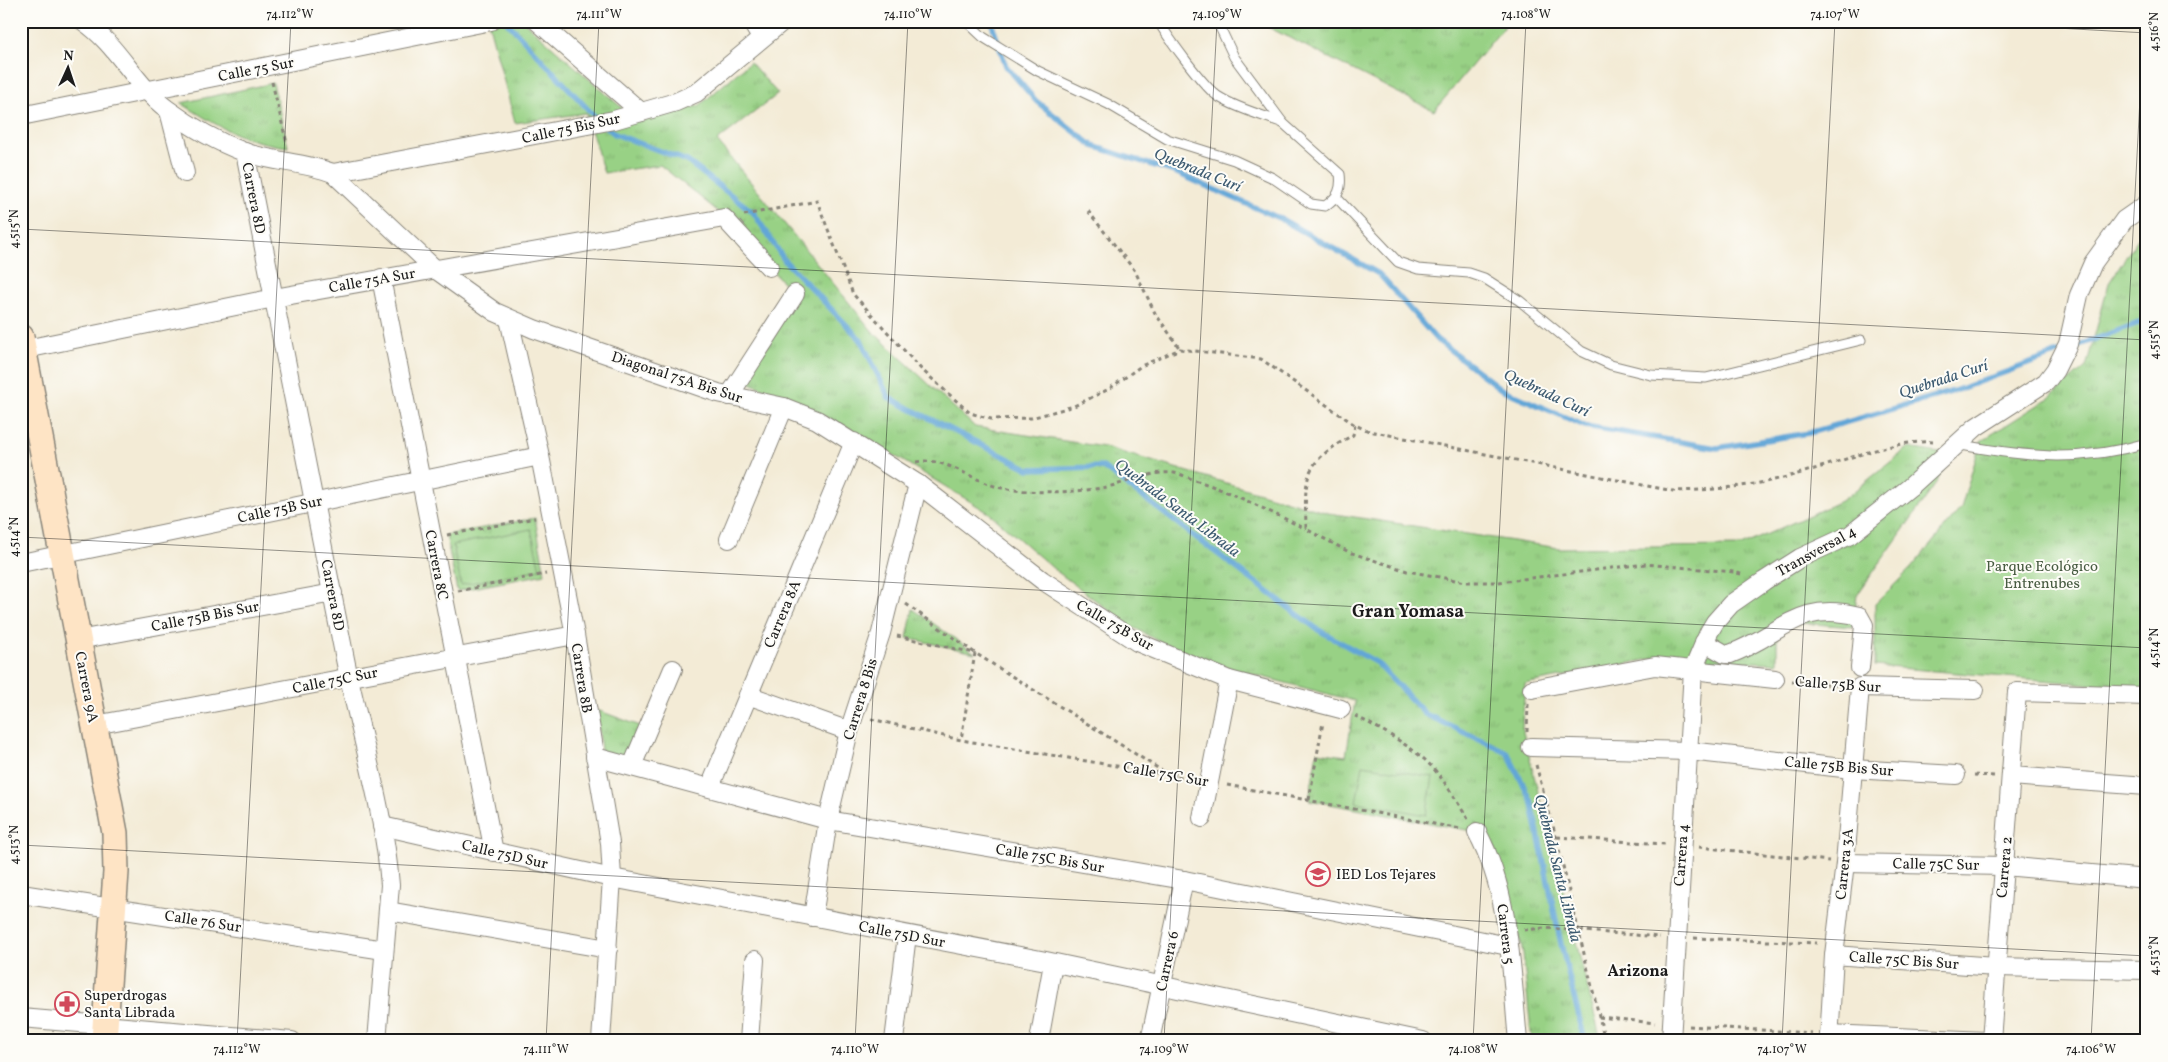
<svg xmlns="http://www.w3.org/2000/svg" width="2168" height="1062" font-family="Vollkorn,serif">
	<defs>
		<pattern id="grass-tufts" width="24" height="20" patternUnits="userSpaceOnUse" patternTransform="scale(1.25)"><rect width="24" height="20" fill="#98d185"/><path d="M3 7l-1-3M5 7V3M7 7l1-3M15 17l-1-3M17 17v-4M19 17l1-3" fill="none" stroke="#82b372"/></pattern>
	</defs>
	<rect width="100%" height="100%" fill="#fdfcf7"/>
	<filter id="ink" filterUnits="userSpaceOnUse"><feTurbulence type="fractalNoise" baseFrequency=".02" numOctaves="2"/><feDisplacementMap in="SourceGraphic" scale="10" xChannelSelector="R" yChannelSelector="G"/><feConvolveMatrix kernelMatrix="1 2 1 2 8 2 1 2 1" color-interpolation-filters="sRGB"/></filter>
	<filter id="wash" filterUnits="userSpaceOnUse"><feTurbulence type="fractalNoise" baseFrequency=".0096" numOctaves="4" result="noise"/><feDisplacementMap in="SourceGraphic" scale="20" xChannelSelector="R" yChannelSelector="G"/><feGaussianBlur stdDeviation="1.12" result="paint"/><feColorMatrix in="noise" values="0 0 0 0 0 0 0 0 0 0 0 0 0 0 0 0 0 1.4 0 .05"/><feComposite in="paint" operator="in"/></filter>
	<g filter="url(#wash)">
		<rect width="100%" height="100%" fill="#f3ebd6"/>
		<g fill="url(#grass-tufts)" stroke="#5a7650">
			<path d="M488,21H523L638,122L700,105L750,62L778,94L717,141L873,332L975,427L1104,447L1328,513L1559,548L1741,546L1843,500L1908,448L1951,455L1933,488L1857,595L1853,627L1777,621V663L1655,658L1525,684L1522,728L1601,1041H1532L1523,953L1505,876L1493,844L1476,822L1477,832L1309,800L1317,752L1346,756L1355,701L1236,670L1163,644L1126,623L1055,570L989,513L849,428L740,378L794,294L715,209L660,165L604,173L586,113L515,123Z"/>
			<path d="M1256,21H1509L1434,111Z"/>
			<path d="M273,83L288,147C242,141 220,128 181,103Z"/>
			<path d="M2147,225V689L1875,666V604L1912,567L1961,508L1981,441L2049,398L2086,367L2109,283Z"/>
			<path d="M535,518L545,574L457,591L446,535Z"/>
			<path d="M913,609L975,653L907,638Z"/>
			<path d="M597,710L643,727L630,758L601,751Z"/>
		</g>
		<g fill="#98d185" stroke="#5a7650">
			<path d="M531,529L540,569L461,585L453,545Z"/>
			<path d="M1363,765L1433,777L1426,815L1356,802Z"/>
		</g>
		<g fill="none" stroke-linecap="round" stroke-linejoin="round">
			<g stroke="#62a6d7" stroke-width="5.5">
				<path d="M506,21L597,119"/>
				<path d="M991,21L1006,66L1036,101L1093,146L1177,173L1281,219L1379,274L1436,339L1501,389L1585,426L1717,448L1809,433L1954,391L2058,353"/>
				<path d="M604,125L615,134L687,161L753,212L785,261L861,340L889,398L1029,469L1103,467L1317,629L1377,663L1425,714L1507,752L1531,800L1561,944L1585,1041"/>
				<path d="M2071,348L2147,320"/>
			</g>
		</g>
	</g>
	<g filter="url(#ink)">
		<g fill="none" stroke-linecap="round" stroke-linejoin="round">
			<defs>
				<g id="lane">
					<path d="M966,21L983,37L1038,71L1108,104L1167,139L1234,160L1273,178L1311,204L1325,206C1338,197 1342,190 1340,174L1283,123L1234,57L1217,21"/>
					<path d="M1158,21C1168,37 1204,88 1219,97C1238,109 1262,115 1283,123"/>
					<path d="M1337,198L1398,262L1418,269L1469,273L1484,278L1520,301L1581,351L1611,365L1651,375L1706,378L1861,340"/>
					<path d="M1956,444C2025,457 2078,463 2147,443"/>
				</g>
				<g id="street">
					<path d="M83,21C117,44 135,85 167,109C190,126 217,142 244,152C273,162 304,162 333,173L435,269L495,312L534,329L718,393L784,407L817,420L918,484L1042,580L1137,642L1229,680L1341,709"/>
					<path d="M537,21L641,112"/>
					<path d="M751,21L761,38"/>
					<path d="M169,111L185,173"/>
					<path d="M21,116L491,21"/>
					<path d="M245,152C279,321 313,490 345,659C360,734 384,808 390,885L377,1041"/>
					<path d="M333,173L614,120L676,102L696,93L783,21"/>
					<path d="M381,278L494,852"/>
					<path d="M509,319L540,456L575,635L610,843L612,878L601,1041"/>
					<path d="M21,350L274,298L724,218L769,267"/>
					<path d="M729,396L795,294"/>
					<path d="M729,539L784,407"/>
					<path d="M21,563L540,456"/>
					<path d="M78,640L333,593"/>
					<path d="M1704,642L1725,654H1730C1782,635 1797,600 1859,616L1864,625L1860,668"/>
					<path d="M1532,689L1655,666L1775,679"/>
					<path d="M748,695L849,731"/>
					<path d="M95,725L575,635"/>
					<path d="M1531,747L1689,751L1852,769L1956,775"/>
					<path d="M595,757L828,820L1184,880L1508,946"/>
					<path d="M632,766L673,669"/>
					<path d="M2011,776L2147,786"/>
					<path d="M710,787L854,442"/>
					<path d="M1202,818L1229,680"/>
					<path d="M382,826L612,878L1046,961L1423,1041"/>
					<path d="M1477,832C1511,895 1511,971 1518,1041"/>
					<path d="M1845,863L2004,866L2147,879"/>
					<path d="M21,894L384,950"/>
					<path d="M388,911L608,949"/>
					<path d="M813,917L828,820L849,731L881,633L918,484"/>
					<path d="M1834,955L1995,967L2147,970"/>
					<path d="M21,1018L292,1041"/>
					<path d="M1829,1034L1986,1041"/>
					<path d="M749,1041L755,960"/>
					<path d="M894,1041L907,935"/>
					<path d="M1039,1041L1053,963"/>
					<path d="M1150,1041L1184,880"/>
					<path d="M1671,1041L1693,670L1709,632L1715,622L1731,604L1764,581L1800,558L1850,535L1910,487L1976,427L2046,382L2055,370L2068,344L2079,295L2093,263L2124,220L2147,204"/>
					<path d="M1829,1041L1834,955L1845,863L1860,687L1975,690"/>
					<path d="M1991,1041L2017,692L2147,696"/>
				</g>
				<path id="secondary" d="M21,337L115,833L116,872L104,1041"/>
			</defs>
			<use href="#lane" stroke="#888479" stroke-width="11"/>
			<use href="#street" stroke="#888479" stroke-width="20"/>
			<use href="#secondary" stroke="#888479" stroke-width="28"/>
			<g stroke="#888479" stroke-width="3" stroke-dasharray="4 4" stroke-linecap="butt">
				<path d="M272,82L287,144"/>
				<path d="M1088,211L1135,271L1155,313L1180,349"/>
				<path d="M744,215L817,201L853,294L921,369L970,413L991,419L1031,418L1074,406L1109,389L1141,366L1180,349L1261,359L1355,425L1369,431L1673,491C1722,490 1764,485 1811,470C1850,459 1892,440 1933,442"/>
				<path d="M1355,425L1353,435C1339,443 1318,455 1311,470C1303,487 1306,511 1306,529L1349,552L1407,571L1466,582H1498L1645,564L1734,572L1744,575"/>
				<path d="M916,462C946,456 973,482 1002,488C1031,494 1086,493 1115,485C1134,480 1153,471 1174,473C1181,474 1189,478 1195,480C1234,493 1270,512 1306,529"/>
				<path d="M447,535L535,518"/>
				<path d="M458,591L546,574"/>
				<path d="M906,604L975,653L1164,772"/>
				<path d="M897,636L975,653L961,740"/>
				<path d="M1792,681L1843,686"/>
				<path d="M1355,716C1379,728 1404,742 1424,759C1442,775 1455,799 1468,819"/>
				<path d="M871,719L961,740L1194,779"/>
				<path d="M1527,732L1528,704"/>
				<path d="M1536,765L1556,837L1605,1041"/>
				<path d="M1974,775L1995,776"/>
				<path d="M1227,785L1461,829"/>
				<path d="M1309,800L1323,722"/>
				<path d="M1557,837L1665,844"/>
				<path d="M1699,847L1829,861"/>
				<path d="M1524,930L1545,928L1660,937"/>
				<path d="M1694,938L1817,943"/>
				<path d="M1599,1017L1655,1023"/>
				<path d="M1689,1026L1812,1033"/>
			</g>
			<use href="#lane" stroke="#fff" stroke-width="9"/>
			<use href="#street" stroke="#fff" stroke-width="18"/>
			<use href="#secondary" stroke="#fee4c5" stroke-width="25"/>
		</g>
	</g>
	<path fill="none" stroke="#1c1c1c" stroke-width="1" stroke-opacity="0.45" d="M1930,21L2147,33M21,229L2147,340M21,537L2147,648M21,845L2147,956M237,1041L291,21M546,1041L599,21M855,1041L908,21M1164,1041L1217,21M1473,1041L1526,21M1782,1041L1835,21M2091,1041L2144,21"/>
	<defs>
		<symbol id="school-ring" viewBox="-11 -11 22 22"><circle r="9.5" fill="#fdfcf7" stroke="#d1495b" stroke-width="1.5"/><path d="M0-5L7-2L0 1L-7-2ZM-4 1L0 2.5L4 1V4Q0 6-4 4Z" fill="#d1495b"/></symbol>
		<symbol id="pharmacy-ring" viewBox="-11 -11 22 22"><circle r="9.5" fill="#fdfcf7" stroke="#d1495b" stroke-width="1.5"/><path d="M-2-6h4v4h4v4h-4v4h-4v-4h-4v-4h4Z" fill="#d1495b"/></symbol>
	</defs>
	<g fill-rule="evenodd">
		<use href="#school-ring" x="1304" y="860" width="28" height="28"/>
		<use href="#pharmacy-ring" x="53" y="990" width="28" height="28"/>
	</g>
	<g text-anchor="middle" stroke-width="4" stroke-linejoin="round" paint-order="stroke">
		<g font-size="15" fill="#1c1c1c" stroke="#fdfcf7">
			<text transform="translate(256 69) rotate(-11)" y="5">Calle 75 Sur</text>
			<text transform="translate(571 128) rotate(-12)" y="5">Calle 75 Bis Sur</text>
			<text transform="translate(254 198) rotate(79)" y="5">Carrera 8D</text>
			<text transform="translate(372 280) rotate(-10)" y="5">Calle 75A Sur</text>
			<text transform="translate(677 377) rotate(18)" y="5">Diagonal 75A Bis Sur</text>
			<text transform="translate(280 509) rotate(-12)" y="5">Calle 75B Sur</text>
			<text transform="translate(1816 551) rotate(-29)" y="5">Transversal 4</text>
			<text transform="translate(437 565) rotate(79)" y="5">Carrera 8C</text>
			<text transform="translate(333 595) rotate(79)" y="5">Carrera 8D</text>
			<text transform="translate(782 614) rotate(-67)" y="5">Carrera 8A</text>
			<text transform="translate(205 616) rotate(-11)" y="5">Calle 75B Bis Sur</text>
			<text transform="translate(1115 625) rotate(30)" y="5">Calle 75B Sur</text>
			<text transform="translate(582 678) rotate(81)" y="5">Carrera 8B</text>
			<text transform="translate(335 680) rotate(-11)" y="5">Calle 75C Sur</text>
			<text transform="translate(1838 684) rotate(4)" y="5">Calle 75B Sur</text>
			<text transform="translate(87 687) rotate(79)" y="5">Carrera 9A</text>
			<text transform="translate(860 699) rotate(-73)" y="5">Carrera 8 Bis</text>
			<text transform="translate(1839 766) rotate(5)" y="5">Calle 75B Bis Sur</text>
			<text transform="translate(1166 774) rotate(10)" y="5">Calle 75C Sur</text>
			<text transform="translate(505 854) rotate(13)" y="5">Calle 75D Sur</text>
			<text transform="translate(1681 855) rotate(-86)" y="5">Carrera 4</text>
			<text transform="translate(1050 858) rotate(10)" y="5">Calle 75C Bis Sur</text>
			<text transform="translate(1844 864) rotate(-84)" y="5">Carrera 3A</text>
			<text transform="translate(1936 864) rotate(1)" y="5">Calle 75C Sur</text>
			<text transform="translate(2004 867) rotate(-85)" y="5">Carrera 2</text>
			<text transform="translate(203 921) rotate(9)" y="5">Calle 76 Sur</text>
			<text transform="translate(902 934) rotate(11)" y="5">Calle 75D Sur</text>
			<text transform="translate(1506 934) rotate(83)" y="5">Carrera 5</text>
			<text transform="translate(1904 960) rotate(4)" y="5">Calle 75C Bis Sur</text>
			<text transform="translate(1167 961) rotate(-78)" y="5">Carrera 6</text>
		</g>
		<g font-size="15" fill="#475b41" stroke="#fdfcf7">
			<text x="2042" y="571">Parque Ecológico<tspan x="2042" dy="17">Entrenubes</tspan></text>
		</g>
		<g font-size="15" fill="#1c1c1c" stroke="#fdfcf7" text-anchor="start">
			<text x="1336" y="879">IED Los Tejares</text>
			<text x="84" y="1000">Superdrogas<tspan x="84" dy="17">Santa Librada</tspan></text>
		</g>
		<g font-size="16" font-style="italic" fill="#3c5a70" stroke="#fdfcf7">
			<text transform="translate(1198 169) rotate(22)" y="6">Quebrada Curí</text>
			<text transform="translate(1943 378) rotate(-18)" y="6">Quebrada Curí</text>
			<text transform="translate(1547 392) rotate(25)" y="6">Quebrada Curí</text>
			<text transform="translate(1178 507) rotate(37)" y="6">Quebrada Santa Librada</text>
			<text transform="translate(1559 868) rotate(76)" y="6">Quebrada Santa Librada</text>
		</g>
		<g font-size="16" font-weight="bold" fill="#1c1c1c" stroke="#fdfcf7">
			<text x="1638" y="976">Arizona</text>
		</g>
		<g font-size="18" font-weight="bold" fill="#1c1c1c" stroke="#fdfcf7">
			<text x="1408" y="617">Gran Yomasa</text>
		</g>
	</g>
	<rect width="2168" height="1062" fill="none" stroke="#fdfcf7" stroke-width="55"/>
	<g transform="translate(68 68) rotate(3)" stroke="#fdfcf7" stroke-width="4" paint-order="stroke">
	<path d="M0-4L9 19L0 12L-9 19Z" fill="#1c1c1c"/>
	<text y="-8" font-size="14" font-weight="bold" text-anchor="middle" fill="#1c1c1c">N</text>
	</g>
	<rect x="28" y="28" width="2112" height="1006" fill="none" stroke="#1c1c1c" stroke-width="2"/>
	<g font-size="12" text-anchor="middle" fill="#1c1c1c">
		<text x="290" y="18">74.112°W</text>
		<text x="599" y="18">74.111°W</text>
		<text x="908" y="18">74.110°W</text>
		<text x="1217" y="18">74.109°W</text>
		<text x="1526" y="18">74.108°W</text>
		<text x="1835" y="18">74.107°W</text>
		<text transform="translate(2154 32) rotate(-90)" y="4">4.516°N</text>
		<text transform="translate(14 229) rotate(-90)" y="4">4.515°N</text>
		<text transform="translate(2154 340) rotate(-90)" y="4">4.515°N</text>
		<text transform="translate(14 537) rotate(-90)" y="4">4.514°N</text>
		<text transform="translate(2154 648) rotate(-90)" y="4">4.514°N</text>
		<text transform="translate(14 845) rotate(-90)" y="4">4.513°N</text>
		<text transform="translate(2154 956) rotate(-90)" y="4">4.513°N</text>
		<text x="237" y="1053">74.112°W</text>
		<text x="546" y="1053">74.111°W</text>
		<text x="855" y="1053">74.110°W</text>
		<text x="1164" y="1053">74.109°W</text>
		<text x="1473" y="1053">74.108°W</text>
		<text x="1782" y="1053">74.107°W</text>
		<text x="2091" y="1053">74.106°W</text>
	</g>
</svg>
